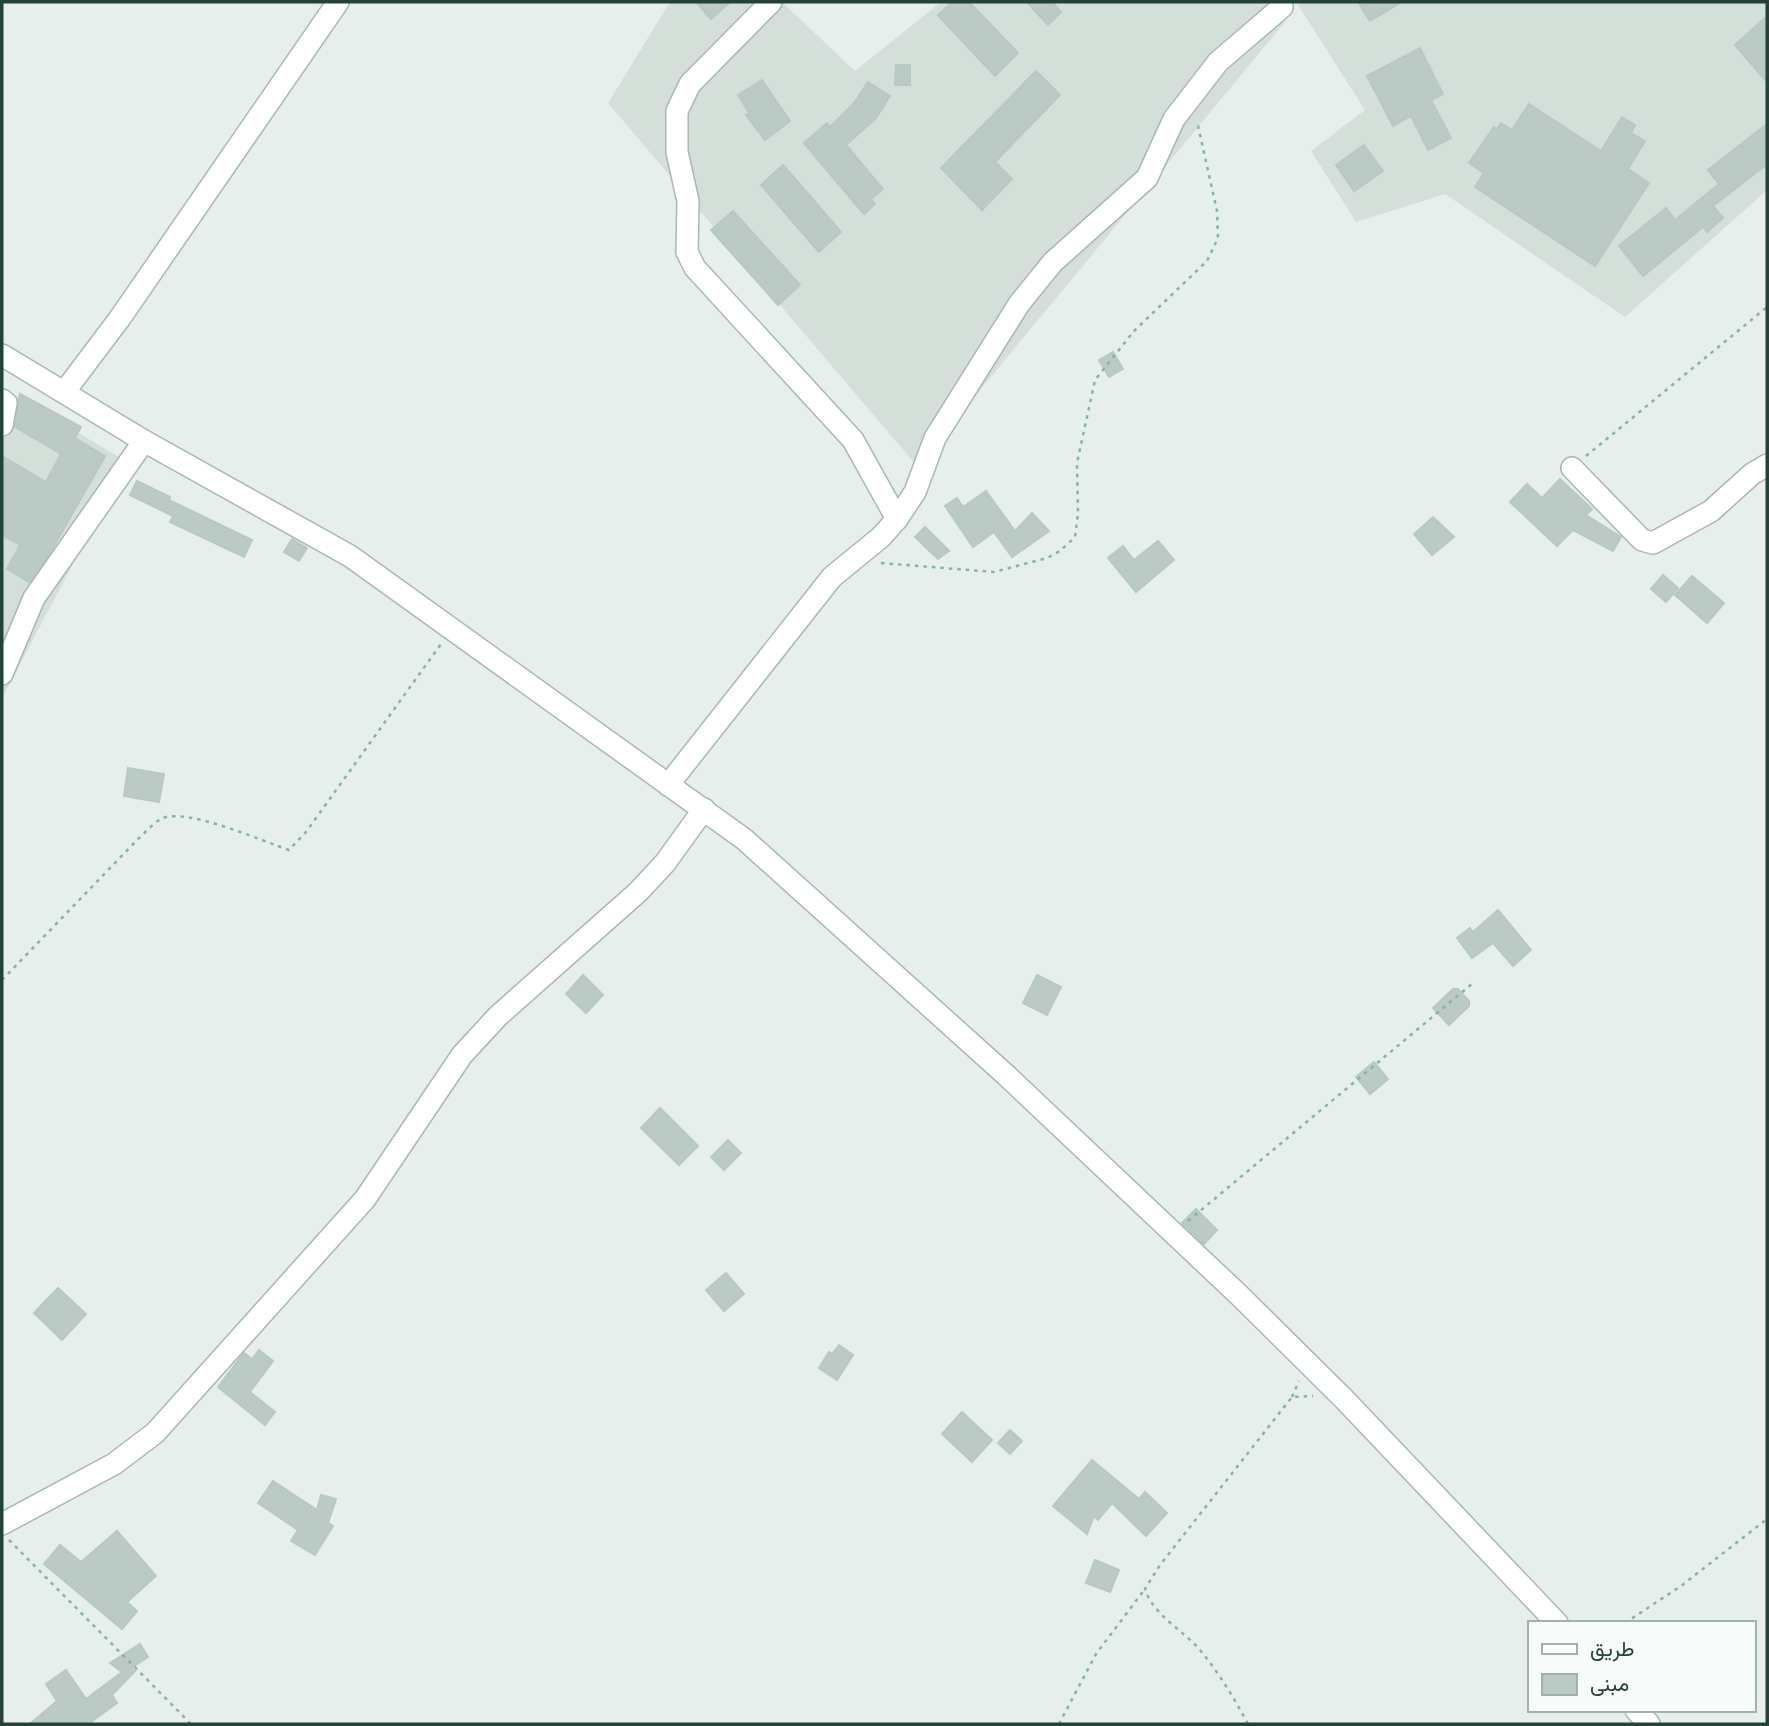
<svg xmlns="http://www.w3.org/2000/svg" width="1769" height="1726" font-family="Barlow,Vazirmatn,sans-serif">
	<rect width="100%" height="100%" fill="#e6efeb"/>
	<g fill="#d4dfda">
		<path d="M670,2H782L855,71L941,2H1275L1285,22L917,466L608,103Z"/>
		<path d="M1296,2H1767V190L1625,317L1445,194L1356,222L1311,151L1365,110Z"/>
		<path d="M2,387L127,462L2,698Z"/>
	</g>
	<g fill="#bbcac4" stroke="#b8c9c2" stroke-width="2">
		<path d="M696,2H730L711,19Z"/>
		<path d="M952,2H969L1018,53L995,76L938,15Z"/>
		<path d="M1027,2H1052L1061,12L1048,25Z"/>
		<path d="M1358,2H1402L1370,21Z"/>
		<path d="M1767,16V82L1735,45Z"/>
		<path d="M1420,48L1443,94L1431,100L1451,138L1428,150L1411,116L1393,126L1367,76Z"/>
		<path d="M896,65H910V85H895Z"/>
		<path d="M1036,71L1060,95L995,162L1012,179L982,210L941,168Z"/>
		<path d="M762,80L790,121L765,140L746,115L749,113L738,95Z"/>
		<path d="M868,82L890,96L876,118L846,145L883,189L871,199L875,204L864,214L804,143L827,123L830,127L855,102Z"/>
		<path d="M1529,104L1601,151L1622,117L1635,125L1631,133L1645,141L1628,169L1649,183L1595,266L1475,187L1484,173L1469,163L1494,127L1497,129L1501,123L1512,130Z"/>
		<path d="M1767,124V164L1713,206L1723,218L1707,232L1703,227L1643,276L1619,246L1666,208L1675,220L1719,184L1708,170Z"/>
		<path d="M1364,145L1383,171L1354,191L1336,165Z"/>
		<path d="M783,165L841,232L819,252L761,185Z"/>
		<path d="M733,211L800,285L778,305L711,230Z"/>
		<path d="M1113,352L1123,369L1109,377L1099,360Z"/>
		<path d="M20,394L81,427L75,438L105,456L50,553L29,582L7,569L20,545L2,535V456L46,482L61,454L15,427Z"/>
		<path d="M1560,479L1592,509L1586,515L1621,537L1613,551L1573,530L1557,546L1510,502L1527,484L1542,498Z"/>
		<path d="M137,481L170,497L169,500L252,540L244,557L170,522L173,516L130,495Z"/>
		<path d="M986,491L1015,531L1032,513L1049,531L1012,557L994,532L973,547L945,506L957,498L963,507Z"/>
		<path d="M1433,517L1454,537L1432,555L1414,534Z"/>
		<path d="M925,527L949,551L938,559L915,537Z"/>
		<path d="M292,539L307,548L299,561L284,552Z"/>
		<path d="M1158,541L1174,560L1136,592L1108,558L1123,546L1134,560Z"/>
		<path d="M1663,575L1678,588L1666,602L1651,589Z"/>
		<path d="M1692,576L1724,603L1707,623L1675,595Z"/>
		<path d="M128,768L164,774L159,802L124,796Z"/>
		<path d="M1498,910L1531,950L1513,966L1493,943L1472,958L1457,938L1470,928L1473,932Z"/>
		<path d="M583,975L603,995L586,1013L566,994Z"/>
		<path d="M1037,975L1061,987L1047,1015L1023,1003Z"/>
		<path d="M1453,989H1458L1469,1001V1006L1449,1025L1433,1008Z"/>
		<path d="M1374,1062L1388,1079L1370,1094L1356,1077Z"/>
		<path d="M660,1108L698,1146L679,1165L641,1128Z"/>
		<path d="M728,1140L741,1153L724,1170L711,1157Z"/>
		<path d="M1196,1209L1217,1230L1204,1244L1182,1223Z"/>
		<path d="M726,1273L744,1294L724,1311L706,1290Z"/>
		<path d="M58,1288L86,1314L62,1340L34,1313Z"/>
		<path d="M839,1345L853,1355L837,1380L819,1368L829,1352L832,1354Z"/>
		<path d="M259,1350L273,1361L250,1392L275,1412L265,1425L218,1387L244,1353L252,1359Z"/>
		<path d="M962,1412L992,1440L972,1462L942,1434Z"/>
		<path d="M1010,1430L1022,1441L1010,1454L998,1443Z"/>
		<path d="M1092,1460L1139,1499L1145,1492L1167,1513L1146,1536L1112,1503L1098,1520L1094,1516L1087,1534L1053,1506Z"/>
		<path d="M273,1481L317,1510L321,1495L336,1499L328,1523L333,1526L315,1555L291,1541L298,1530L258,1503Z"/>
		<path d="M117,1531L156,1576L127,1602L137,1611L122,1629L44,1564L60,1545L81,1562Z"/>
		<path d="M1095,1560L1119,1570L1110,1592L1086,1583Z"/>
		<path d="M140,1644L148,1657L131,1668L135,1671L112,1695L117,1703L88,1724H30L57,1701L46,1684L66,1670L86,1699L122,1672L110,1663Z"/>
	</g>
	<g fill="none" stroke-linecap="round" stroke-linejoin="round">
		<defs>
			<g id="minor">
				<path d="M2,355L144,441L350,556L744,839L1006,1075L1240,1296L1344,1399L1557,1623"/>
				<path d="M65,391L120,318L338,2"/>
				<path d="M2,400L6,403L2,425"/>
				<path d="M1572,468L1642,540L1653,543L1711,511L1752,474L1767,465"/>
				<path d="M897,519L915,492L935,438L1019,304L1053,262L1147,178L1174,119L1218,62L1282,7L1281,2"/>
				<path d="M2,674L34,598L144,441"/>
				<path d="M668,785L832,577L881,537L897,519L853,440L695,268L687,252L688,201L677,152V111L690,84L771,2"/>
				<path d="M2,1524L114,1464L155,1433L365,1199L462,1055L498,1016L638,892L665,863L704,809"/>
				<path d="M1636,1710L1649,1724"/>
			</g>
		</defs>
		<use href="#minor" stroke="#a8b8b2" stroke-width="24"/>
		<g stroke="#86b3a5" stroke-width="2.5" stroke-dasharray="3.5 5" stroke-linecap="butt">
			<path d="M1586,456L1767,307"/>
			<path d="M881,563L994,572L1047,558L1060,551L1075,537L1078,514L1077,463L1095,380L1134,331L1207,261L1218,238L1217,211L1197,121"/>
			<path d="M2,980L141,836C147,831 155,821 163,818C188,808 262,841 289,850L306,832L441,644"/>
			<path d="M1188,1221L1473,983"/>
			<path d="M1292,1397L1299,1381"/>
			<path d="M9,1540L191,1724"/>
			<path d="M1625,1623L1681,1586L1767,1519"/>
			<path d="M1059,1724L1096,1654L1145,1589"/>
			<path d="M1248,1724C1234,1698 1219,1673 1200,1650C1183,1630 1153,1615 1145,1589L1160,1565L1292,1397L1313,1396"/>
		</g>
		<use href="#minor" stroke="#fff" stroke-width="21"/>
	</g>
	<rect width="1769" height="1726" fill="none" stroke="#24423a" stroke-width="7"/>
	<rect x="1528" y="1621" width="228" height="91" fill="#f7fbf9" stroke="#a3b1ad" stroke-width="2"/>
	<rect x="1542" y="1644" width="35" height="10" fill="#ffffff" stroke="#a3b1ad" stroke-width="2"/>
	<text x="1590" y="1656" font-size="21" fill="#24423a">طريق</text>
	<rect x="1542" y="1674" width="35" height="21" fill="#bbcac4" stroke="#a3b1ad" stroke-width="2"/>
	<text x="1590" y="1691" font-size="21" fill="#24423a">مبنى</text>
</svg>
